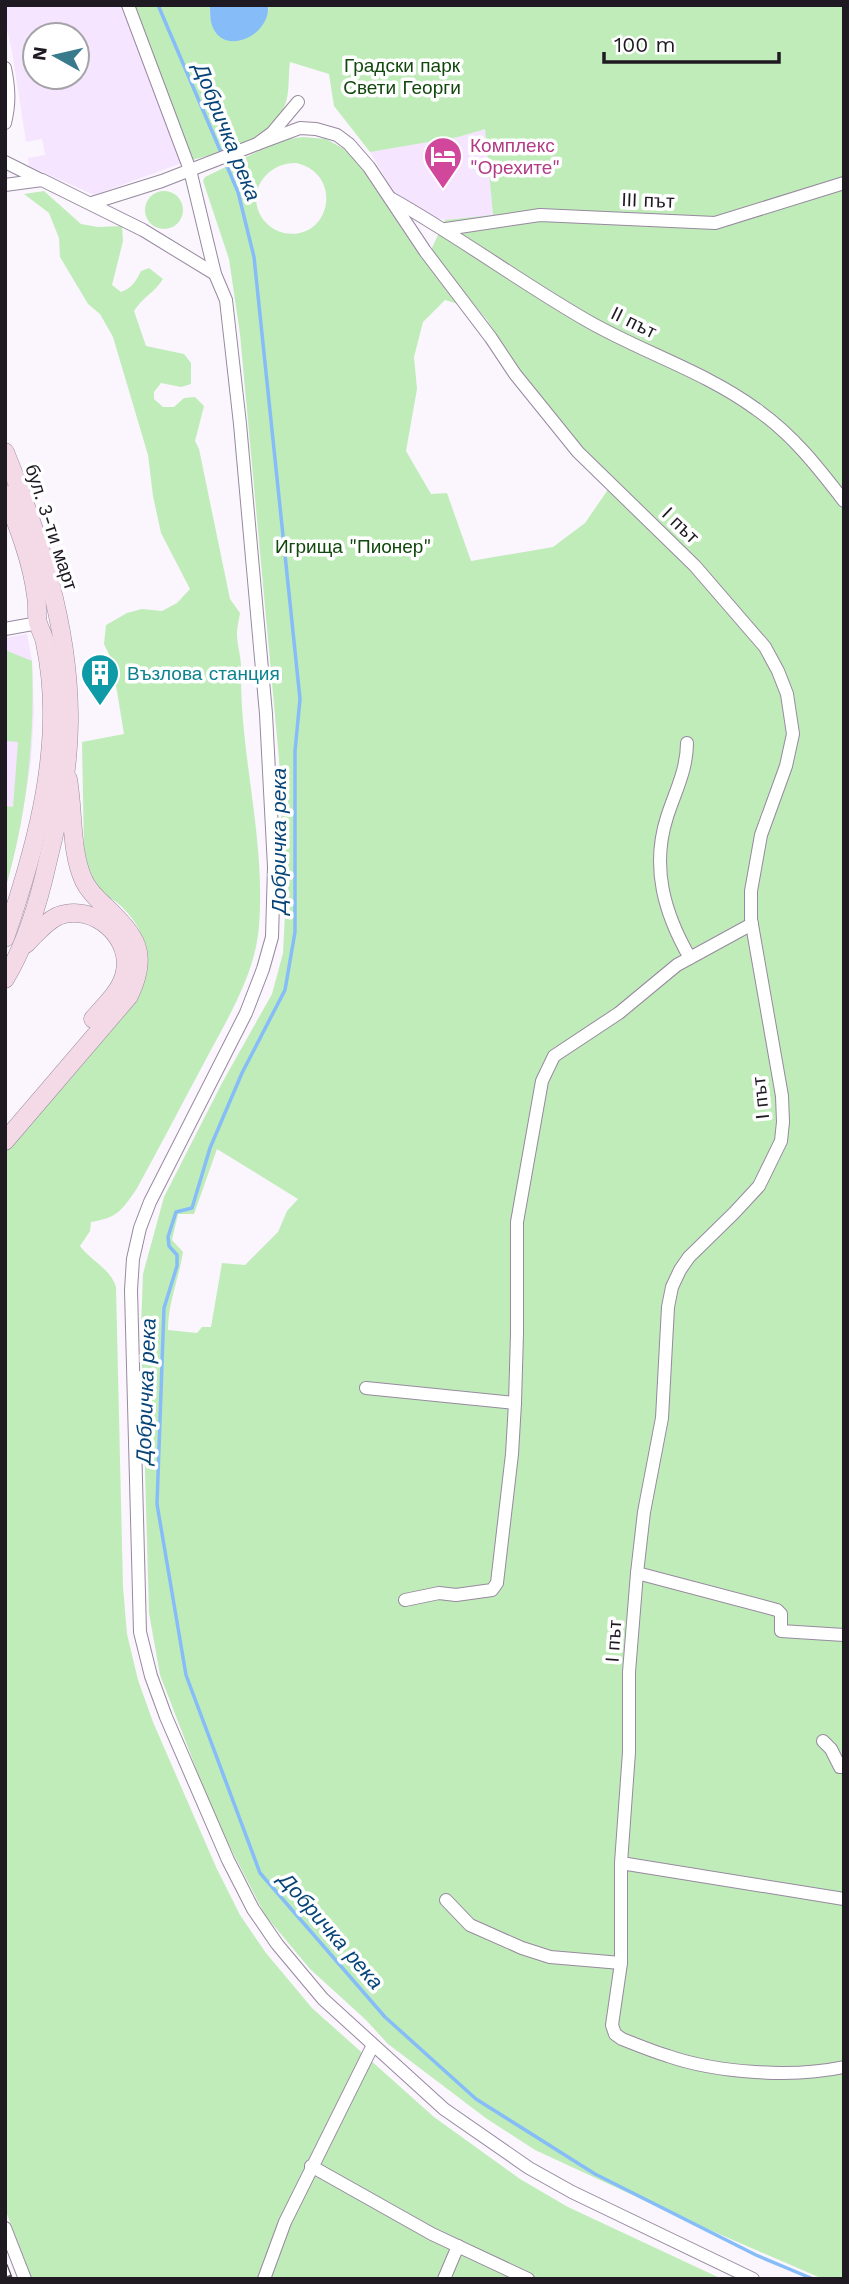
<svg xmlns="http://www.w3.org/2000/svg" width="849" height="2284" font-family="'Work Sans',sans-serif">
	<rect width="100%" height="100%" fill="#fbf5fe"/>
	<g fill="#f5e5fe" fill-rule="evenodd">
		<path d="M5,5H123L182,163L94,195L29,166L28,158L45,155L42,139L26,142L12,51L5,22ZM35,35H77V77H35Z"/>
		<path d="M485,128L493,216L445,220L436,218L398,199L370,152L458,137Z"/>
		<path d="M27,634L32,661L34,713L31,761L21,824L5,890V638Z"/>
	</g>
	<g fill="#c0ecba" fill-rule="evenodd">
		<path d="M123,5H210L211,22L269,9L268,5H844V2279H823L680,2217L535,2150L487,2119L388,2044L366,2020L310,1969L265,1915L216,1820L160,1675L149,1613L141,1327L143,1274L164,1197L222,1083L272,994L283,953L285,913L279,759L240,334L229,259L203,181L205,177L281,140L303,137L326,139L348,151L369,172L458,304L445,300L423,322L414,357L417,389L406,451L431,494L447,493L471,561L553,547L585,523L607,491L617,482L589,457L526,380L487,320L430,252L445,220L493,215L485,129L458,137L370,152L334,106L329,74L290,62C288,75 290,92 285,105C272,144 216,152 182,163ZM296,163C345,174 330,242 284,233C275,231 267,225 262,218C245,191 268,162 296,163ZM217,1149L298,1199L287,1211L278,1232L245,1265L222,1263L211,1327H202L197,1333L168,1330C168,1303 179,1278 183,1252L172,1240L178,1214H194Z"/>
		<path d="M44,191L81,224L98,227L122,226L123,241L112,285L121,292C132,288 136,281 141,271L149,268L163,279C155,292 142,298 134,311L146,346L184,354L191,363V384L181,387L161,383L154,392V399L163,407H174L184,398L195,397L204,406L195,441L199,449L230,599L240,613C239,620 237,627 237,634C237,646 242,659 241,671C240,756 266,840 259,926C255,976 227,1019 204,1063C181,1106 159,1148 136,1190C121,1211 117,1218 91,1222L90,1231L80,1246C91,1261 111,1269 116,1287L123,1587L127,1634L138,1680L153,1722L216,1867L240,1915L266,1953L312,2008L434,2117L520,2179L568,2207L722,2279H32L5,2209V1151L135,1002C152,968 151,935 122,907C115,900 104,895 97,887C88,876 86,864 84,851L82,742L124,734L112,661L104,644L106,625L127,613L142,609L162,611L177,603L190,589L161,533L153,496L148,455L113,337L100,314L88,304L60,257L59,238L49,213L24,194Z"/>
		<circle cx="164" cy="210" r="19"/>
		<path d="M5,650L32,661C35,739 27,814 5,890V806L13,807L18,742L5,741Z"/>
	</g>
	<path fill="#86bdf8" d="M210,5H268C271,37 220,59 211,22C210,17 210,10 210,5Z"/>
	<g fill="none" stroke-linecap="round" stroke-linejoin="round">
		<path stroke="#86bdf8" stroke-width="3.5" d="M158,5L238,192L254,257L300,699L295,751V932L285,990L242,1073L210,1148L192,1208L176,1212L168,1237L169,1246L177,1255V1266L164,1308L157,1504L186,1675L260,1873L385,2017L476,2099L595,2174L756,2255L813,2279"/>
		<defs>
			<g id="minor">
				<path d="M128,5L190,170L215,274L226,300L240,424L266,714L274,867L272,937L263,969L246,1013L150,1202L140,1228L133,1259L131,1290L140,1632L151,1676L166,1717L228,1860L253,1909L277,1944L323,1999L444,2109L529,2168L572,2192L753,2279"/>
				<path d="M5,68C9,88 10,103 5,123"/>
				<path d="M257,144L300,128L316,129L337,135L349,144L369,167L425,251L491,338L515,374L578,452L695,566L765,647L778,671L787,694L793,734L786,766L761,835L751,891V919L782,1096L783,1122L781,1141L759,1186L734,1213L689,1257L680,1270L672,1287L668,1307L662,1418L644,1512L637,1573L629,1672V1752L621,1863V1963L612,2025L615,2034L622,2039C637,2045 652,2051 668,2056C717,2073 793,2078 844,2067"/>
				<path d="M5,162L41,180"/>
				<path d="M5,185L42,180L143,230L215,274"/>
				<path d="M392,199C458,236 520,282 586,320C641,352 704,371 756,409C792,434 817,466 844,501"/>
				<path d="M92,203L162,181L257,144L272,133L298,102"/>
				<path d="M446,229L540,215L715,223L844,183"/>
				<path d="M5,629L38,623"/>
				<path d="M687,743C687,770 675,792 667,817C651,867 664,913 690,958"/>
				<path d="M366,1388L515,1403"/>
				<path d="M637,1573L777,1610L781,1614V1631L844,1635"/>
				<path d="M405,1600L439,1593L456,1595L492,1590L497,1583L512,1454L515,1403L517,1333V1222L542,1081L554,1056L619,1013L677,965L752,924"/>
				<path d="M823,1741L831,1749L840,1767H844"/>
				<path d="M621,1863L844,1899"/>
				<path d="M446,1900L470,1925L522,1948L550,1957L621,1963"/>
				<path d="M311,2166L432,2234L528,2279"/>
				<path d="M5,2228L25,2279"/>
				<path d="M264,2279L285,2222L373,2045"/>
				<path d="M444,2279L458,2246"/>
			</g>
			<g id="secondary">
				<path d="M5,452C39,536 68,622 69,713C70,763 60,812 48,860C39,901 27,943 5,979"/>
				<path d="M5,494C18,526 32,562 36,596C38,605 36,615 38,623C40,630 44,636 45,643C66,741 37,845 5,938"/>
				<path d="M26,944C36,934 45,922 58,916C94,902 135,939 124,976C119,993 104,1006 93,1019"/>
				<path d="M5,1141L129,996C150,953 136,936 105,906C97,899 89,891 84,881C70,851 74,812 68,779"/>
			</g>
		</defs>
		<use href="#minor" stroke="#97899f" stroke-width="14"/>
		<use href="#secondary" stroke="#97899f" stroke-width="19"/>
		<use href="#minor" stroke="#fff" stroke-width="12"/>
		<use href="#secondary" stroke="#f4dae6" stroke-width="18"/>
		<defs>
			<path id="rail" d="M5,2266L10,2279"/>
		</defs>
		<use href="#rail" stroke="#534d56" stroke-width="6"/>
		<use href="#rail" stroke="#fff" stroke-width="3.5" stroke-dasharray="10" stroke-linecap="butt"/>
	</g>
	<defs>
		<symbol id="hotel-pin" viewBox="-11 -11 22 30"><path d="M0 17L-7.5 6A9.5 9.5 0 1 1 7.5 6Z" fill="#d1479c" stroke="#fff"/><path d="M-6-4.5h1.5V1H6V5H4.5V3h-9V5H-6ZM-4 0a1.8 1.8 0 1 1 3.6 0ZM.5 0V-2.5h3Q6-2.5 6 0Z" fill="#fff"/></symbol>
		<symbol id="building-pin" viewBox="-11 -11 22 30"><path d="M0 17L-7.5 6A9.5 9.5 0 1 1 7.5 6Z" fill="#0f9aa8" stroke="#fff"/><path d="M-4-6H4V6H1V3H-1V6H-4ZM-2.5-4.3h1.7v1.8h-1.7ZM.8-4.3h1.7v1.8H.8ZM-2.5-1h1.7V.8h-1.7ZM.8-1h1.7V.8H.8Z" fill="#fff"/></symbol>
	</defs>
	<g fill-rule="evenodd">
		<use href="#hotel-pin" x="421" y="134" width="44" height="60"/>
		<use href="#building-pin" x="78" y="651" width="44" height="60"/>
	</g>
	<g text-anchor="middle" stroke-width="7" stroke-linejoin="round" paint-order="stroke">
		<g font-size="19" fill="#11480c" stroke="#fff">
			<text x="402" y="72">Градски парк<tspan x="402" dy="22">Свети Георги</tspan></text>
			<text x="353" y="553">Игрища "Пионер"</text>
		</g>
		<g font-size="19" fill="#b23c85" stroke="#fff" text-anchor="start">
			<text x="470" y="152">Комплекс<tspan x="470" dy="22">"Орехите"</tspan></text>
		</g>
		<g font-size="19" fill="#1f1922" stroke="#fff">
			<text transform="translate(648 200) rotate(2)" y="7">ІІІ път</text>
			<text transform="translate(634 322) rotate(26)" y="7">ІІ път</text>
			<text transform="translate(681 525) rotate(44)" y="7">І път</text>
			<text transform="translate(52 527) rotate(72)" y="7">бул. 3-ти март</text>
			<text transform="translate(760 1098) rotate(-96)" y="7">І път</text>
			<text transform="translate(613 1641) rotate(-86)" y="7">І път</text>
		</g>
		<g font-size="19" fill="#0d838f" stroke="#fff" text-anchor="start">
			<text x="127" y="680">Възлова станция</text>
		</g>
		<g font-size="21" font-style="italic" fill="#074579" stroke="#fff">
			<text transform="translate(227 132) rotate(68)" y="7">Добричка река</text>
			<text transform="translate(279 841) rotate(-90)" y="7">Добричка река</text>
			<text transform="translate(146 1391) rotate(-88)" y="7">Добричка река</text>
			<text transform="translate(331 1931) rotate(49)" y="7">Добричка река</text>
		</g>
	</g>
	<rect width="849" height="2284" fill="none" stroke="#1f1922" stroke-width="14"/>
	<g transform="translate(56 56) rotate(278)"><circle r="33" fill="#ffffff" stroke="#a5a3a7" stroke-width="2"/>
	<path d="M0-5L12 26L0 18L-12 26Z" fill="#397b8d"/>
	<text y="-10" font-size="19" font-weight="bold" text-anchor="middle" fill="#1f1922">N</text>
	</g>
	<path d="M604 52v10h175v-10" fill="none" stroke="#1f1922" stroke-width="3.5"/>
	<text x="614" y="52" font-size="21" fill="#1f1922" stroke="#ffffff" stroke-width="5" paint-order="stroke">100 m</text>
</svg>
